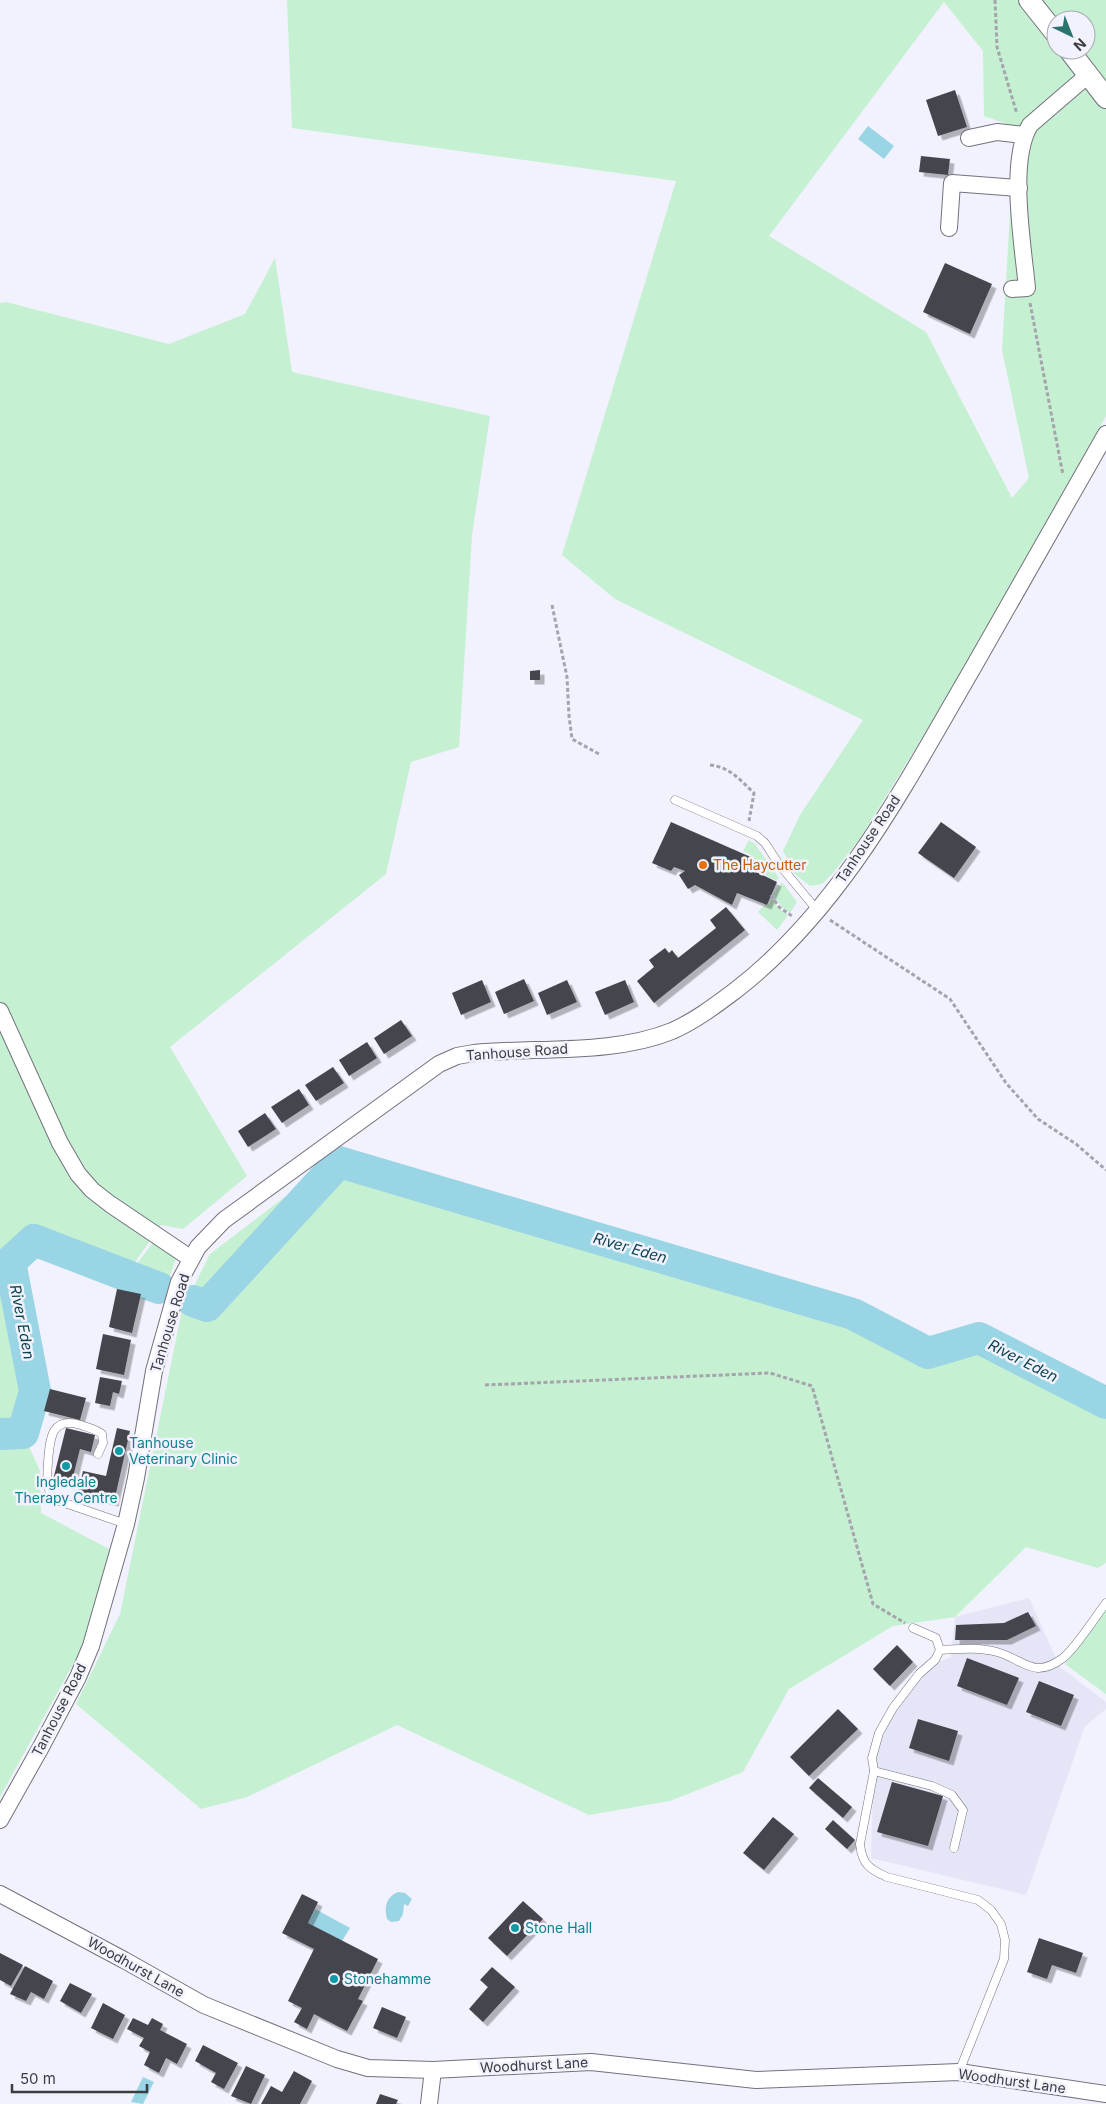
<svg xmlns="http://www.w3.org/2000/svg" width="1106" height="2104" font-family="Inter,sans-serif">
	<defs>
		<filter id="shadow"><feDropShadow dx="4.5" dy="4.5" stdDeviation="0" flood-color="#0004"/></filter>
	</defs>
	<rect width="100%" height="100%" fill="#f1f2fd"/>
	<path fill="#e4e5f6" d="M1029,1598L1060,1667L1106,1702V1709L1085,1726L1026,1895L871,1858L874,1758L895,1709L923,1675L937,1662L951,1657L955,1617Z"/>
	<g fill="#c6f0d2" fill-rule="evenodd">
		<path d="M287,0H1106V416L957,681L861,837L833,873L822,884L810,886L795,874L783,851L800,815L863,720L615,599L562,555L676,181L292,128ZM944,2L983,51L984,116L1015,127L1002,350L1029,478L1012,498L926,332L769,236ZM1056,20H1086V50H1056Z"/>
		<path d="M275,258L292,372L490,416L472,535L459,747L411,762L386,874L170,1047L247,1176L183,1229L161,1225L133,1265H106L34,1240L14,1280L35,1391L23,1433L40,1471L41,1513L111,1550L92,1620L77,1657L0,1797V303L6,302L169,344L245,314Z"/>
		<path d="M749,840L755,844L779,878L776,881L754,869L751,865L754,857L743,851Z"/>
		<path d="M782,882L797,902L790,913L781,906L773,894Z"/>
		<path d="M772,898L778,908L788,915L777,930L758,912L764,905L767,906Z"/>
		<path d="M339,1162L853,1314L928,1353L979,1338L1106,1403V1563L1098,1568L1026,1547L955,1617L893,1626L789,1689L743,1772L670,1801L589,1815L397,1725L247,1797L201,1809L76,1704L120,1614L182,1310L210,1254L286,1196Z"/>
		<path d="M156,1239L178,1252L160,1305L124,1280Z"/>
		<path d="M1106,1607V1694L1065,1664Z"/>
	</g>
	<g fill="#99d5e4">
		<path d="M868,126L894,146L884,159L858,139Z"/>
		<path d="M398,1892L405,1893L412,1899L408,1906L404,1904L403,1914L399,1921L391,1922L387,1919C384,1907 386,1897 398,1892Z"/>
		<path d="M315,1909L350,1928L342,1941L308,1923Z"/>
		<path d="M143,2077L154,2082L143,2104L131,2102Z"/>
	</g>
	<g fill="none" stroke-linecap="round" stroke-linejoin="round">
		<g stroke="#99d5e4" stroke-width="32">
			<path d="M193,1301L207,1306L339,1162L853,1314L928,1353L979,1338L1106,1403"/>
			<path d="M0,1434L23,1433L35,1391L10,1262L34,1240L159,1288"/>
		</g>
	</g>
	<g fill="#45454e" filter="url(#shadow)">
		<path d="M955,90L967,127L938,136L926,100Z"/>
		<path d="M921,156L950,159L948,175L919,172Z"/>
		<path d="M945,263L992,284L970,334L923,312Z"/>
		<path d="M540,670V680H530V671Z"/>
		<path d="M671,822L753,858L748,868L777,882L767,905L737,893L732,905L695,885L688,889L679,875L685,871L674,867L671,871L652,863Z"/>
		<path d="M941,822L976,847L954,878L918,853Z"/>
		<path d="M726,907L745,930L654,1003L637,981L654,967L649,960L665,948L669,953L672,950L678,958L716,928L710,920Z"/>
		<path d="M524,979L534,1001L504,1014L495,992Z"/>
		<path d="M482,980L491,1002L461,1015L452,993Z"/>
		<path d="M567,980L577,1002L547,1015L538,993Z"/>
		<path d="M625,980L634,1002L605,1015L595,992Z"/>
		<path d="M401,1020L412,1036L384,1054L374,1038Z"/>
		<path d="M367,1042L377,1058L349,1076L339,1060Z"/>
		<path d="M333,1067L344,1083L316,1101L305,1085Z"/>
		<path d="M299,1089L309,1105L282,1123L271,1107Z"/>
		<path d="M265,1113L276,1129L248,1147L238,1131Z"/>
		<path d="M117,1289L141,1294L132,1333L109,1327Z"/>
		<path d="M103,1334L131,1340L124,1375L96,1369Z"/>
		<path d="M100,1377L122,1381L119,1394L113,1392L110,1406L95,1403Z"/>
		<path d="M50,1389L86,1398L80,1420L44,1411Z"/>
		<path d="M66,1428L95,1435L91,1452L80,1449L71,1485L53,1480Z"/>
		<path d="M117,1428L130,1431L114,1502L78,1494L83,1471L106,1476Z"/>
		<path d="M1028,1612L1036,1626L1007,1640H955L956,1625L1004,1623Z"/>
		<path d="M897,1645L913,1662L890,1686L873,1669Z"/>
		<path d="M967,1658L1019,1678L1007,1705L957,1686Z"/>
		<path d="M1039,1681L1074,1695L1061,1726L1026,1712Z"/>
		<path d="M838,1709L858,1729L809,1776L790,1757Z"/>
		<path d="M918,1719L958,1731L949,1761L909,1748Z"/>
		<path d="M818,1778L852,1807L843,1818L809,1788Z"/>
		<path d="M892,1782L943,1796L928,1846L877,1832Z"/>
		<path d="M773,1817L794,1834L764,1870L743,1853Z"/>
		<path d="M833,1820L855,1840L847,1849L825,1829Z"/>
		<path d="M302,1894L318,1902L308,1923L378,1959L358,1999L363,2001L347,2031L314,2014L307,2029L294,2022L302,2008L288,2001L314,1949L282,1933Z"/>
		<path d="M523,1901L543,1919L507,1956L488,1938Z"/>
		<path d="M1039,1938L1083,1953L1076,1973L1052,1965L1047,1979L1027,1972Z"/>
		<path d="M0,1953L23,1965L11,1986L0,1980Z"/>
		<path d="M25,1966L53,1981L44,1999L31,1992L26,2001L10,1994Z"/>
		<path d="M492,1967L515,1987L483,2022L469,2009L488,1987L480,1980Z"/>
		<path d="M70,1983L92,1994L81,2013L60,2001Z"/>
		<path d="M103,2003L125,2015L113,2039L91,2028Z"/>
		<path d="M382,2007L406,2017L397,2038L373,2028Z"/>
		<path d="M133,2018L148,2025L152,2018L163,2024L160,2030L187,2044L177,2064L166,2058L159,2073L144,2065L150,2052L139,2046L144,2038L127,2029Z"/>
		<path d="M203,2045L238,2063L224,2089L211,2082L216,2073L195,2061Z"/>
		<path d="M246,2066L265,2075L251,2104L231,2096Z"/>
		<path d="M294,2071L312,2081L300,2104H261L271,2086L282,2092Z"/>
		<path d="M380,2094L398,2100L396,2104H376Z"/>
	</g>
	<g fill="none" stroke-linecap="round" stroke-linejoin="round">
		<defs>
			<g id="service">
				<path d="M675,800L757,836L765,843L778,863L817,910"/>
				<path d="M98,1454L103,1443L102,1434C95,1429 89,1428 81,1425C51,1416 50,1438 48,1462C47,1475 46,1488 53,1499L126,1524"/>
				<path d="M913,1628L936,1638L940,1650L935,1660L919,1674L893,1708L879,1733L872,1758L874,1771L860,1844C862,1864 869,1869 887,1877L978,1900L991,1910L1001,1924L1005,1940L1004,1959L959,2072"/>
				<path d="M940,1650C959,1649 978,1647 997,1652C1025,1660 1033,1680 1063,1658C1075,1649 1096,1616 1106,1603"/>
				<path d="M874,1771L932,1786L952,1795L963,1810L954,1848"/>
			</g>
			<g id="minor">
				<path d="M969,138L997,132L1024,135"/>
				<path d="M949,228L952,183L1019,188"/>
				<path d="M1012,289L1027,288C1023,245 1008,161 1030,125L1088,75"/>
				<path d="M0,1011L60,1143L78,1174L92,1190L110,1204L190,1258"/>
				<path d="M0,1820L41,1747L78,1677L91,1646L126,1524L136,1478L154,1371L179,1282L198,1247L224,1220L439,1064L457,1056L474,1053C537,1047 613,1055 672,1031C695,1021 716,1005 736,990C843,907 907,781 974,666C1018,589 1062,512 1106,434"/>
				<path d="M0,1894L124,1960L204,2005L337,2059L368,2068L433,2070L591,2062L756,2080L959,2072L1106,2094"/>
				<path d="M429,2104L433,2070"/>
			</g>
			<g id="tertiary">
				<path d="M1029,0L1056,34"/>
				<path d="M1069,50L1106,98"/>
			</g>
		</defs>
		<use href="#service" stroke="#72727c" stroke-width="9"/>
		<use href="#minor" stroke="#72727c" stroke-width="18"/>
		<use href="#tertiary" stroke="#72727c" stroke-width="22"/>
		<g stroke="#a3a4ac" stroke-width="3" stroke-dasharray="4 2.5" stroke-linecap="butt">
			<path d="M995,0L997,47L1017,114"/>
			<path d="M1030,303L1063,475"/>
			<path d="M552,605L567,677L569,716L572,739L599,754"/>
			<path d="M710,765C730,767 740,780 754,793L749,821"/>
			<path d="M771,895L779,907L792,916"/>
			<path d="M830,920L950,999L1006,1083L1038,1119L1076,1144L1106,1170"/>
			<path d="M485,1385L770,1373L812,1386L873,1604L905,1623"/>
		</g>
		<use href="#service" stroke="#fff" stroke-width="8"/>
		<use href="#minor" stroke="#fff" stroke-width="16"/>
		<use href="#tertiary" stroke="#fff" stroke-width="20"/>
	</g>
	<circle fill="#e8710a" stroke="#f1f2fd" stroke-width="2" cx="703" cy="865" r="5"/>
	<g fill="#0f9aa8" stroke="#f1f2fd" stroke-width="2">
		<circle cx="119" cy="1451" r="5"/>
		<circle cx="66" cy="1466" r="5"/>
		<circle cx="515" cy="1928" r="5"/>
		<circle cx="334" cy="1979" r="5"/>
	</g>
	<g text-anchor="middle" stroke-width="5" stroke-linejoin="round" paint-order="stroke">
		<g font-size="14" fill="#3c3d41" stroke="#f1f2fd">
			<text transform="translate(868 839) rotate(-56)" y="5">Tanhouse Road</text>
			<text transform="translate(517 1052) rotate(-4)" y="5">Tanhouse Road</text>
			<text transform="translate(170 1323) rotate(-73)" y="5">Tanhouse Road</text>
			<text transform="translate(59 1710) rotate(-63)" y="5">Tanhouse Road</text>
			<text transform="translate(136 1967) rotate(29)" y="5">Woodhurst Lane</text>
			<text transform="translate(534 2065) rotate(-3)" y="5">Woodhurst Lane</text>
			<text transform="translate(1012 2081) rotate(8)" y="5">Woodhurst Lane</text>
		</g>
		<g font-size="14" fill="#c56008" stroke="#f1f2fd" text-anchor="start">
			<text x="713" y="870">The Haycutter</text>
		</g>
		<g font-size="14" fill="#0d838f" stroke="#f1f2fd" text-anchor="start">
			<text x="129" y="1448">Tanhouse<tspan x="129" dy="16">Veterinary Clinic</tspan></text>
			<text x="66" y="1487" text-anchor="middle">Ingledale<tspan x="66" dy="16">Therapy Centre</tspan></text>
			<text x="525" y="1933">Stone Hall</text>
			<text x="344" y="1984">Stonehamme</text>
		</g>
		<g font-size="15" font-style="italic" fill="#0b424d" stroke="#f1f2fd">
			<text transform="translate(630 1248) rotate(16)" y="5">River Eden</text>
			<text transform="translate(22 1322) rotate(79)" y="5">River Eden</text>
			<text transform="translate(1023 1361) rotate(27)" y="5">River Eden</text>
		</g>
	</g>
	<g transform="translate(1071 35) rotate(137)"><circle r="24" fill="#f1f2fd" stroke="#a9aab2"/>
	<path d="M0-4L9 19L0 12L-9 19Z" fill="#2a736f"/>
	<text y="-8" font-size="14" font-weight="bold" text-anchor="middle" fill="#3c3d41">N</text>
	</g>
	<path d="M12 2084v8h135v-8" fill="none" stroke="#3c3d41" stroke-width="2.5"/>
	<text x="20" y="2084" font-size="15" fill="#3c3d41" stroke="#f1f2fd" stroke-width="4" paint-order="stroke">50 m</text>
</svg>
